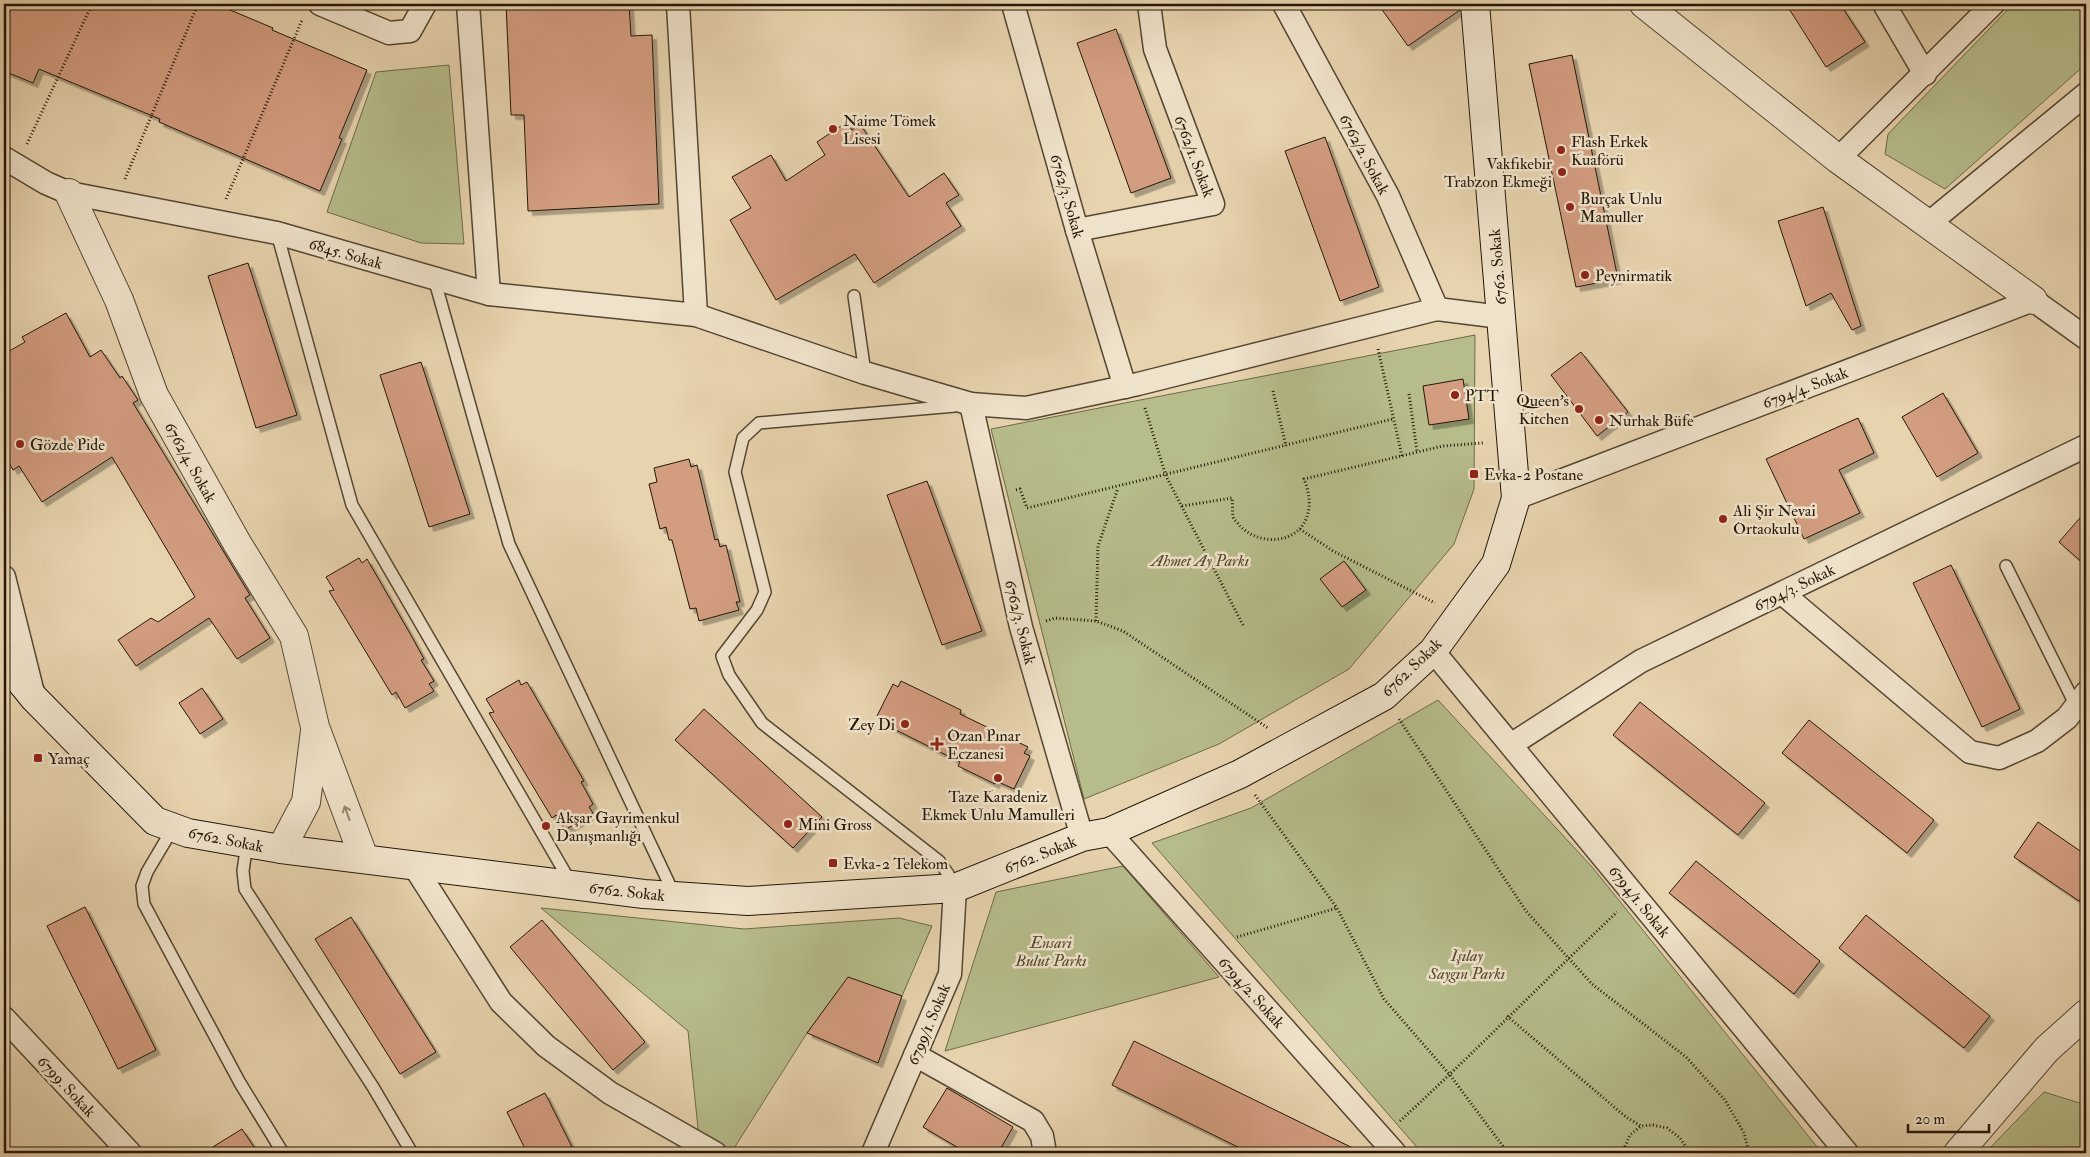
<svg xmlns="http://www.w3.org/2000/svg" width="2090" height="1157" font-family="'IM FELL Double Pica',serif">
	<defs>
		<filter id="shadow"><feDropShadow dx="4.5" dy="4.5" stdDeviation="0" flood-color="#0004"/></filter>
	</defs>
	<rect width="100%" height="100%" fill="#e7d3ae"/>
	<filter id="stains"><feTurbulence type="fractalNoise" baseFrequency=".004" numOctaves="4"/><feColorMatrix values="0 0 0 0 .2 0 0 0 0 .09 0 0 0 0 .02 0 0 0 .5 -.17"/></filter>
	<radialGradient id="worn" r=".72"><stop offset=".6" stop-color="#630" stop-opacity="0"/><stop offset="1" stop-color="#630" stop-opacity=".3"/></radialGradient>
	<g fill="#b6bc8a" stroke="#6d6a49">
		<path d="M2013,4H2086V64L1945,189L1885,154L1888,134Z"/>
		<path d="M449,65L464,244L421,243L327,212L376,72Z"/>
		<path d="M1475,335L1474,489L1454,544L1349,669L1219,744L1084,799L991,429Z"/>
		<path d="M1438,700L1593,868L1822,1153H1422L1152,843L1251,808Z"/>
		<path d="M1123,866L1219,977L945,1051L996,892Z"/>
		<path d="M541,908L744,929L899,918L932,926L902,996L848,978L807,1033L731,1153H727L699,1138L688,1031Z"/>
		<path d="M2044,1092L2086,1105V1153H1985Z"/>
	</g>
	<g fill="#d39d80" stroke="#241708" filter="url(#shadow)">
		<path d="M4,4H216L273,28L272,30L367,70L339,138L342,139L320,191L159,122L160,119L39,69L33,83L4,71Z"/>
		<path d="M506,4H629L631,36L652,35L659,204L528,211L524,115H511Z"/>
		<path d="M1378,4H1460V10L1408,46Z"/>
		<path d="M1786,4H1840L1865,42L1826,67Z"/>
		<path d="M1116,29L1171,178L1131,193L1077,43Z"/>
		<path d="M1572,55L1618,279L1576,287L1529,64Z"/>
		<path d="M847,122L852,130L860,124L909,197L944,173L959,195L946,203L961,226L874,283L855,254L776,300L730,220L751,208L732,177L771,155L786,181L825,155L817,142Z"/>
		<path d="M1325,137L1379,287L1340,301L1285,151Z"/>
		<path d="M1823,207L1861,326L1852,330L1831,293L1806,306L1778,221Z"/>
		<path d="M248,263L297,415L256,428L208,276Z"/>
		<path d="M66,313L90,357L101,350L120,378L122,376L138,400L133,403L250,595L245,598L270,638L237,659L209,618L136,666L118,640L151,618L158,622L195,597L112,457L42,502L19,466L13,470L4,454V354L25,342L22,337Z"/>
		<path d="M1581,352L1628,412L1597,436L1551,375Z"/>
		<path d="M421,362L470,514L429,527L380,375Z"/>
		<path d="M1463,379L1469,419L1429,425L1423,386Z"/>
		<path d="M1943,393L1978,453L1937,477L1902,417Z"/>
		<path d="M1858,418L1874,453L1839,470L1860,513L1804,539L1766,459Z"/>
		<path d="M689,459L691,467L697,465L715,540L718,539L720,547L726,545L740,602H736L739,610L699,621L696,608L690,609L672,540H669L666,527L660,529L649,484L657,482L654,468Z"/>
		<path d="M927,481L982,631L942,645L887,495Z"/>
		<path d="M2086,511V566L2059,542Z"/>
		<path d="M359,558L362,563L367,559L412,637L424,659L421,660L434,681L429,684L434,691L405,708L396,692L392,695L329,591L334,590L326,577Z"/>
		<path d="M1344,561L1366,590L1342,607L1320,579Z"/>
		<path d="M1951,565L2020,709L1982,727L1913,583Z"/>
		<path d="M519,680L521,685L527,682L584,781L581,782L593,804L589,807L593,813L565,830L556,815L552,818L489,713L494,712L486,699Z"/>
		<path d="M901,681L961,710L960,714L1028,747L1024,753L1030,756L1014,789L996,781L995,784L958,766L960,762L890,727L892,723L877,716L893,684L898,687Z"/>
		<path d="M202,688L223,719L200,734L179,703Z"/>
		<path d="M1640,702L1765,803L1738,835L1613,735Z"/>
		<path d="M704,709L822,817L793,848L675,740Z"/>
		<path d="M1809,720L1934,820L1907,853L1782,753Z"/>
		<path d="M2038,822L2086,855V890L2079,901L2014,857Z"/>
		<path d="M1696,861L1820,961L1794,994L1669,893Z"/>
		<path d="M85,907L156,1050L118,1069L47,926Z"/>
		<path d="M1866,915L1990,1016L1964,1048L1839,948Z"/>
		<path d="M351,917L436,1052L400,1074L315,939Z"/>
		<path d="M542,920L645,1042L613,1070L510,947Z"/>
		<path d="M848,977L902,996L878,1063L807,1033Z"/>
		<path d="M1134,1041L1363,1153H1250L1112,1085Z"/>
		<path d="M947,1088L1013,1127L998,1153H967L923,1127Z"/>
		<path d="M545,1093L575,1153H527L507,1112Z"/>
		<path d="M242,1129L258,1153H203Z"/>
	</g>
	<g fill="none" stroke-linecap="round" stroke-linejoin="round">
		<defs>
			<g id="service">
				<path d="M277,233L352,505L571,883"/>
				<path d="M434,278L509,544L674,894"/>
				<path d="M854,296L865,373"/>
				<path d="M955,406L759,423L743,438L735,472L765,592L757,610L722,656L729,675L762,723L939,861L948,874L955,888"/>
				<path d="M2006,566L2076,706"/>
				<path d="M173,828L147,872L142,886L144,904L240,1083L283,1153"/>
				<path d="M247,843L243,871L245,889L373,1087L412,1153"/>
			</g>
			<g id="minor">
				<path d="M320,4L389,33L410,31L425,4"/>
				<path d="M468,4L489,294"/>
				<path d="M678,4L696,315"/>
				<path d="M1013,4L1077,230L1125,387"/>
				<path d="M1284,4L1388,196L1437,309"/>
				<path d="M1884,4L1925,74"/>
				<path d="M4,158L46,183L69,193L277,233L489,294L696,315L865,373L971,404L1026,408L1138,384L1437,309L1501,317"/>
				<path d="M1838,159L1993,4"/>
				<path d="M1928,224L2086,94"/>
				<path d="M1077,230L1213,204L1155,49L1149,4"/>
				<path d="M971,404L1021,627L1082,837"/>
				<path d="M1516,498L2033,300L2086,338"/>
				<path d="M4,577L34,697"/>
				<path d="M1782,593L1970,752L1999,758L2037,741L2067,718L2086,693"/>
				<path d="M1433,651L1847,1153"/>
				<path d="M1512,744L1641,661L2086,446"/>
				<path d="M1109,832L1395,1153"/>
				<path d="M414,866L501,1002L546,1046L610,1093L715,1153"/>
				<path d="M4,1018L130,1153"/>
				<path d="M915,1055L1033,1121L1042,1136L1045,1153"/>
				<path d="M873,1153L950,974L955,888"/>
			</g>
			<g id="tertiary">
				<path d="M1644,4L1838,159L2033,300"/>
				<path d="M69,193L119,300L154,395L237,543L294,636L315,727L364,858"/>
				<path d="M281,849L306,802L315,731"/>
				<path d="M1958,1153L2047,1049L2086,1014"/>
			</g>
			<path id="secondary" d="M4,661L34,698L155,821L188,833L281,849L644,894L748,901L955,888L1082,837L1109,832L1240,774L1384,696L1433,651L1496,564L1516,498L1475,4"/>
		</defs>
		<use href="#service" stroke="#554632" stroke-width="14"/>
		<use href="#minor" stroke="#554632" stroke-width="25"/>
		<use href="#tertiary" stroke="#554632" stroke-width="30"/>
		<use href="#secondary" stroke="#241708" stroke-width="30"/>
		<g stroke="#241708" stroke-width="3" stroke-dasharray="1 2.5" stroke-linecap="butt">
			<path d="M27,144L92,4"/>
			<path d="M125,179L198,4"/>
			<path d="M226,199L302,20"/>
			<path d="M1378,349L1402,456"/>
			<path d="M1273,391L1286,446"/>
			<path d="M1409,394L1417,452"/>
			<path d="M1145,408L1166,476L1244,627"/>
			<path d="M1016,490L1020,489L1027,508L1393,419"/>
			<path d="M1182,506L1232,498C1233,504 1232,511 1233,517C1234,520 1238,523 1240,526C1260,547 1301,544 1308,513C1311,502 1308,489 1304,479L1443,446L1483,443"/>
			<path d="M1300,529L1333,551L1435,603"/>
			<path d="M1046,621L1055,618L1096,621L1123,631L1268,728"/>
			<path d="M1096,621L1098,546L1118,488"/>
			<path d="M1399,719L1526,911L1592,984L1686,1057L1725,1100L1744,1133L1749,1153"/>
			<path d="M1255,795L1337,908L1384,999L1450,1075L1508,1153"/>
			<path d="M1237,937L1337,908"/>
			<path d="M1507,1016L1626,1117L1641,1126L1653,1125L1667,1128L1680,1138L1690,1153"/>
			<path d="M1400,1121C1474,1053 1544,981 1617,912"/>
			<path d="M1622,1153L1630,1135L1641,1126"/>
		</g>
		<use href="#service" stroke="#efe2ca" stroke-width="11"/>
		<use href="#minor" stroke="#efe2ca" stroke-width="22"/>
		<use href="#tertiary" stroke="#efe2ca" stroke-width="28"/>
		<use href="#secondary" stroke="#efe2ca" stroke-width="28"/>
	</g>
	<defs><path id="oneway-shaft" d="M-6 0H5M1.5-3L5.5 0L1.5 3" fill="none" stroke-width="1.6" stroke-linecap="round" stroke-linejoin="round" transform="scale(1.25)"/></defs>
	<use stroke="#948773" href="#oneway-shaft" transform="translate(347 813) rotate(-110)"/>
	<g fill="#8f2418" stroke="#efe2ca" stroke-width="2">
		<circle cx="833" cy="129" r="5"/>
		<circle cx="1561" cy="150" r="5"/>
		<circle cx="1562" cy="172" r="5"/>
		<circle cx="1570" cy="207" r="5"/>
		<circle cx="1585" cy="275" r="5"/>
		<circle cx="1455" cy="395" r="5"/>
		<circle cx="1579" cy="409" r="5"/>
		<circle cx="1599" cy="420" r="5"/>
		<circle cx="20" cy="444" r="5"/>
		<rect x="1469" y="469" width="10" height="10" rx="2.5"/>
		<circle cx="1723" cy="519" r="5"/>
		<circle cx="905" cy="724" r="5"/>
		<path d="M934.5 736.5h5v5h5v5h-5v5h-5v-5h-5v-5h5z"/>
		<rect x="33" y="753" width="10" height="10" rx="2.5"/>
		<circle cx="998" cy="778" r="5"/>
		<circle cx="788" cy="824" r="5"/>
		<circle cx="546" cy="826" r="5"/>
		<rect x="828" y="858" width="10" height="10" rx="2.5"/>
	</g>
	<g text-anchor="middle" stroke-width="5" stroke-linejoin="round" paint-order="stroke">
		<g font-size="16" fill="#241708" stroke="#efe2ca" text-anchor="start">
			<text x="843" y="126">Naime Tömek<tspan x="843" dy="18">Lisesi</tspan></text>
			<text x="1571" y="147">Flash Erkek<tspan x="1571" dy="18">Kuaförü</tspan></text>
			<text x="1552" y="169" text-anchor="end">Vakfıkebir<tspan x="1552" dy="18">Trabzon Ekmeği</tspan></text>
			<text x="1580" y="204">Burçak Unlu<tspan x="1580" dy="18">Mamuller</tspan></text>
			<text x="1595" y="281">Peynirmatik</text>
			<text x="1465" y="401">PTT</text>
			<text x="1569" y="406" text-anchor="end">Queen's<tspan x="1569" dy="18">Kitchen</tspan></text>
			<text x="1609" y="426">Nurhak Büfe</text>
			<text x="30" y="450">Gözde Pide</text>
			<text x="1484" y="480">Evka-2 Postane</text>
			<text x="1733" y="516">Ali Şir Nevai<tspan x="1733" dy="18">Ortaokulu</tspan></text>
			<text x="895" y="730" text-anchor="end">Zey Di</text>
			<text x="947" y="741">Ozan Pınar<tspan x="947" dy="18">Eczanesi</tspan></text>
			<text x="48" y="764">Yamaç</text>
			<text x="998" y="802" text-anchor="middle">Taze Karadeniz<tspan x="998" dy="18">Ekmek Unlu Mamulleri</tspan></text>
			<text x="556" y="823">Akşar Gayrimenkul<tspan x="556" dy="18">Danışmanlığı</tspan></text>
			<text x="798" y="830">Mini Gross</text>
			<text x="843" y="869">Evka-2 Telekom</text>
		</g>
		<g font-size="16" fill="#241708" stroke="#efe2ca">
			<text transform="translate(1365 154) rotate(62)" y="6">6762/2. Sokak</text>
			<text transform="translate(1195 156) rotate(69)" y="6">6762/1. Sokak</text>
			<text transform="translate(1068 196) rotate(74)" y="6">6762/3. Sokak</text>
			<text transform="translate(346 253) rotate(16)" y="6">6845. Sokak</text>
			<text transform="translate(1497 267) rotate(-95)" y="6">6762. Sokak</text>
			<text transform="translate(1805 387) rotate(-21)" y="6">6794/4. Sokak</text>
			<text transform="translate(191 462) rotate(61)" y="6">6762/4. Sokak</text>
			<text transform="translate(1794 587) rotate(-26)" y="6">6794/3. Sokak</text>
			<text transform="translate(1021 622) rotate(76)" y="6">6762/3. Sokak</text>
			<text transform="translate(1411 667) rotate(-44)" y="6">6762. Sokak</text>
			<text transform="translate(226 839) rotate(11)" y="6">6762. Sokak</text>
			<text transform="translate(1040 854) rotate(-22)" y="6">6762. Sokak</text>
			<text transform="translate(627 891) rotate(6)" y="6">6762. Sokak</text>
			<text transform="translate(1640 901) rotate(51)" y="6">6794/1. Sokak</text>
			<text transform="translate(1252 992) rotate(48)" y="6">6794/2. Sokak</text>
			<text transform="translate(928 1024) rotate(-67)" y="6">6799/1. Sokak</text>
			<text transform="translate(67 1086) rotate(47)" y="6">6799. Sokak</text>
		</g>
		<g font-size="16" font-style="italic" fill="#50492f" stroke="#efe2ca">
			<text x="1200" y="566">Ahmet Ay Parkı</text>
			<text x="1051" y="948">Ensari<tspan x="1051" dy="18">Bulut Parkı</tspan></text>
			<text x="1467" y="961">Işılay<tspan x="1467" dy="18">Saygın Parkı</tspan></text>
		</g>
	</g>
	<rect width="2090" height="1157" fill="none" stroke="#e7d3ae" stroke-width="20"/>
	<rect x="5" y="5" width="2080" height="1147" fill="none" stroke="#241708" stroke-width="2.5"/>
	<rect x="10" y="10" width="2070" height="1137" fill="none" stroke="#241708"/>
	<path d="M1908 1124v8h81v-8" fill="none" stroke="#241708" stroke-width="2.5"/>
	<text x="1915" y="1124" font-size="15" fill="#241708" stroke="#efe2ca" stroke-width="4" paint-order="stroke">20 m</text>
	<rect width="100%" height="100%" filter="url(#stains)"/>
	<rect width="100%" height="100%" fill="url(#worn)"/>
</svg>
